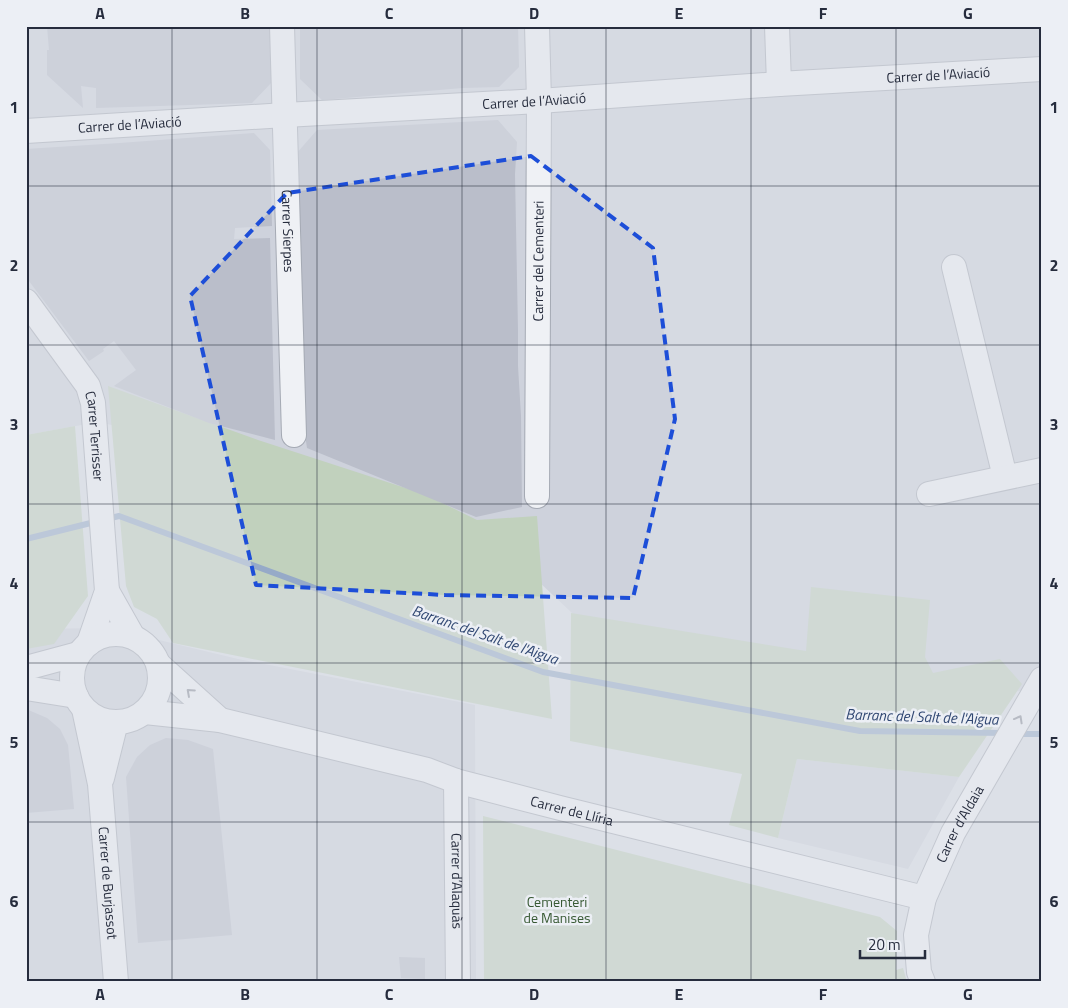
<svg xmlns="http://www.w3.org/2000/svg" width="1068" height="1008" font-family="'Titillium Web',sans-serif">
	<rect width="100%" height="100%" fill="#dce0e7"/>
	<g fill="#ced2dc">
		<path d="M26,26H1042V688L998,694L588,628L504,549L271,460L98,422L26,435Z"/>
		<path d="M109,628L238,659L475,705L476,982H26V629Z"/>
		<path d="M797,759L959,777L908,869L778,838Z"/>
	</g>
	<g fill="#c1d1bd">
		<path d="M108,386L258,440L424,494L477,520L537,516L552,719L173,643L157,619L134,607L126,586Z"/>
		<path d="M75,426L88,596L54,644L26,649V435Z"/>
		<path d="M811,587L930,600L925,657L933,673L1000,659L1022,684L959,777L797,759L778,838L729,825L742,774L570,741L571,613L806,651Z"/>
		<path d="M483,816L880,917L897,931L896,970L903,968L907,982H484Z"/>
	</g>
	<g fill="none" stroke-linecap="round" stroke-linejoin="round">
		<g stroke="#96aac8" stroke-width="6">
			<path d="M26,539L119,516L543,672L860,731L1004,733"/>
			<path d="M1016,734H1042"/>
		</g>
	</g>
	<g fill="#babeca">
		<path d="M47,26H272V82L252,103L96,108V88L81,86L83,108L47,75V50H49Z"/>
		<path d="M300,26H518L519,67L499,87L462,88L322,100L300,79Z"/>
		<path d="M498,120L517,142L515,174L518,330V366L521,416L522,507L476,517L307,448L303,421L296,154L317,130Z"/>
		<path d="M254,133L270,150L272,226L235,228L234,239L270,238L275,440L209,423L114,386L136,370L114,341L103,349L104,351L89,361L26,277V149L120,143Z"/>
		<path d="M26,709L47,718L60,729L68,745L74,809L26,813Z"/>
		<path d="M166,738L188,740L213,749L232,935L138,943L126,777L137,757L150,745Z"/>
		<path d="M399,957L425,958V979L401,978Z"/>
		<path d="M174,979V982H155L154,980Z"/>
	</g>
	<g fill="none" stroke-linecap="round" stroke-linejoin="round">
		<defs>
			<g id="minor">
				<path id="s1" d="M282,26L294,435"/>
				<path d="M777,26L779,84"/>
				<path id="s2" d="M26,131L285,115L539,101L779,84L1042,69"/>
				<path d="M954,267L1005,477"/>
				<path id="s3" d="M26,301L88,386L93,403L107,591L89,643"/>
				<path d="M929,494L1042,470"/>
				<path id="s4" d="M537,496L539,101L537,26"/>
				<path d="M107,591L133,637"/>
				<circle cx="116" cy="678" r="44"/>
				<path d="M159,665L220,720"/>
				<path d="M26,668L78,654"/>
				<path d="M26,688L76,696"/>
				<path id="s5" d="M84,709L100,784L116,982"/>
				<path id="s6" d="M145,712L220,720L427,770L456,781L560,808L924,898"/>
				<path d="M102,778L116,722"/>
				<path id="s7" d="M456,781L458,982"/>
				<path id="s8" d="M923,982L919,972L916,935L924,898L953,833L1042,679"/>
			</g>
		</defs>
		<use href="#minor" stroke="#a5aab4" stroke-width="26"/>
		<use href="#minor" stroke="#eff1f5" stroke-width="24"/>
	</g>
	<defs><path id="oneway-chevron" d="M-2-3.5L2.5 0L-2 3.5" fill="none" stroke-width="1.6" stroke-linecap="round" stroke-linejoin="round" transform="scale(1.25)"/></defs>
	<g stroke="#8a8e99">
		<use href="#oneway-chevron" transform="translate(190 692) rotate(-138)"/>
		<use href="#oneway-chevron" transform="translate(1019 719) rotate(-61)"/>
	</g>
	<path d="M0 0H1068V1008H0ZM531,156L653,248L675,419L633,598L445,595L256,585L190,296L287,193Z" fill="#dce0e7" fill-opacity=".55" fill-rule="evenodd"/>
	<path fill="none" stroke="#1d4ed8" stroke-width="4" stroke-dasharray="10 6" stroke-linejoin="round" d="M531,156L653,248L675,419L633,598L445,595L256,585L190,296L287,193Z"/>
	<path fill="none" stroke="#262c3d" stroke-width="1" stroke-opacity="0.55" d="M172,26V982M317,26V982M462,26V982M606,26V982M751,26V982M896,26V982M26,186H1042M26,345H1042M26,504H1042M26,663H1042M26,822H1042"/>
	<g text-anchor="middle" stroke-width="5" stroke-linejoin="round" paint-order="stroke">
		<g font-size="14" fill="#262c3d" stroke="#eceff5">
			<text dy="5" stroke="none"><textPath href="#s2" startOffset="914">Carrer de l’Aviació</textPath></text>
			<text dy="5" stroke="none"><textPath href="#s2" startOffset="509">Carrer de l’Aviació</textPath></text>
			<text dy="5" stroke="none"><textPath href="#s2" startOffset="104">Carrer de l’Aviació</textPath></text>
			<text dy="5" stroke="none"><textPath href="#s1" startOffset="205">Carrer Sierpes</textPath></text>
			<text dy="5" stroke="none"><textPath href="#s4" startOffset="235">Carrer del Cementeri</textPath></text>
			<text dy="5" stroke="none"><textPath href="#s3" startOffset="156">Carrer Terrisser</textPath></text>
			<text dy="5" stroke="none"><textPath href="#s6" startOffset="439">Carrer de Llíria</textPath></text>
			<text dy="5" stroke="none"><textPath href="#s8" startOffset="168">Carrer d’Aldaia</textPath></text>
			<text dy="5" stroke="none"><textPath href="#s7" startOffset="100">Carrer d’Alaquàs</textPath></text>
			<text dy="5" stroke="none"><textPath href="#s5" startOffset="176">Carrer de Burjassot</textPath></text>
		</g>
		<g font-size="14" fill="#375933" stroke="#eceff5">
			<text x="557" y="907">Cementeri<tspan x="557" dy="16">de Manises</tspan></text>
		</g>
		<g font-size="15" font-style="italic" fill="#304772" stroke="#eceff5">
			<text transform="translate(485 635) rotate(19)" y="5">Barranc del Salt de l'Aigua</text>
			<text transform="translate(922 717) rotate(2)" y="5">Barranc del Salt de l'Aigua</text>
		</g>
	</g>
	<rect width="1068" height="1008" fill="none" stroke="#eceff5" stroke-width="55"/>
	<path d="M860 950v8h65v-8" fill="none" stroke="#262c3d" stroke-width="2.5"/>
	<text x="868" y="950" font-size="15" fill="#262c3d" stroke="#eceff5" stroke-width="4" paint-order="stroke">20 m</text>
	<rect x="28" y="28" width="1012" height="952" fill="none" stroke="#262c3d" stroke-width="2"/>
	<g font-size="16" text-anchor="middle" font-weight="bold" fill="#262c3d">
		<text x="100" y="19">A</text>
		<text x="245" y="19">B</text>
		<text x="389" y="19">C</text>
		<text x="534" y="19">D</text>
		<text x="679" y="19">E</text>
		<text x="823" y="19">F</text>
		<text x="968" y="19">G</text>
		<text x="14" y="113">1</text>
		<text x="1054" y="113">1</text>
		<text x="14" y="271">2</text>
		<text x="1054" y="271">2</text>
		<text x="14" y="430">3</text>
		<text x="1054" y="430">3</text>
		<text x="14" y="589">4</text>
		<text x="1054" y="589">4</text>
		<text x="14" y="748">5</text>
		<text x="1054" y="748">5</text>
		<text x="14" y="907">6</text>
		<text x="1054" y="907">6</text>
		<text x="100" y="1000">A</text>
		<text x="245" y="1000">B</text>
		<text x="389" y="1000">C</text>
		<text x="534" y="1000">D</text>
		<text x="679" y="1000">E</text>
		<text x="823" y="1000">F</text>
		<text x="968" y="1000">G</text>
	</g>
</svg>
